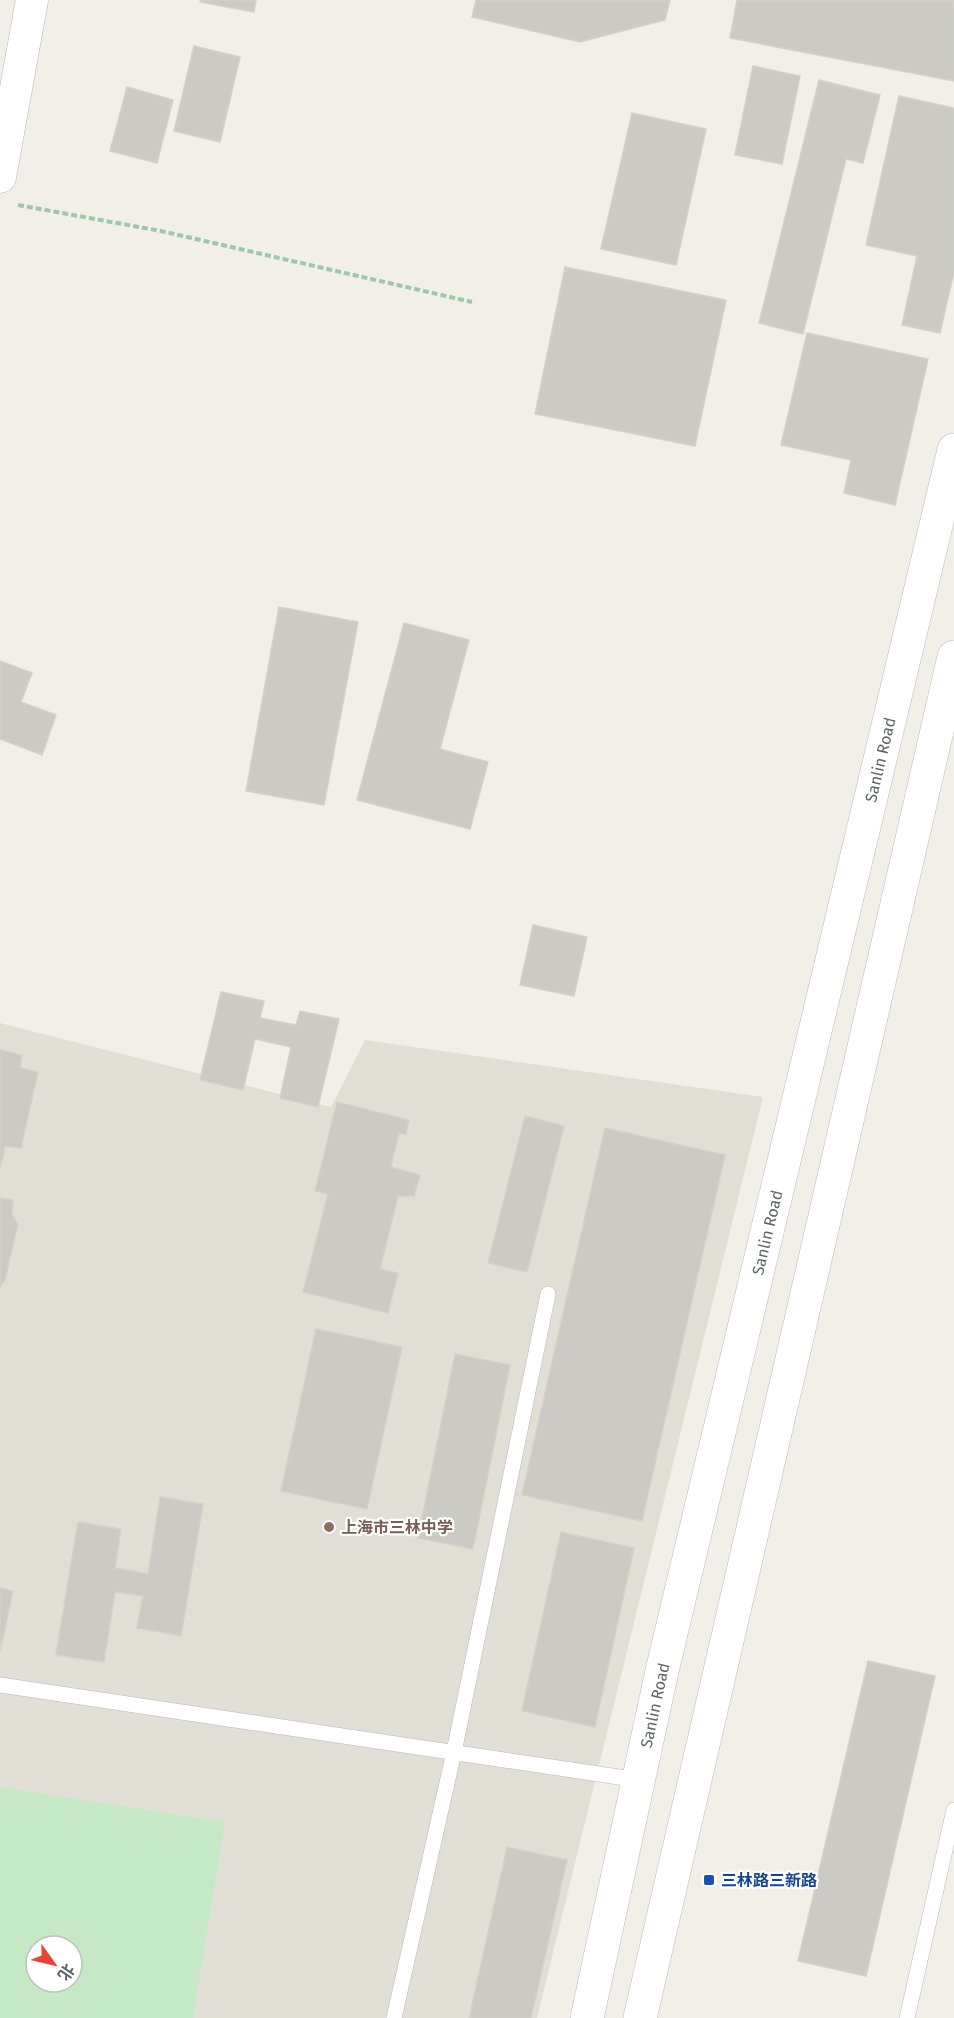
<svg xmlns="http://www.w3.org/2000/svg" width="954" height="2018" font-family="'Fira Sans','Noto Sans SC',sans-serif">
	<rect width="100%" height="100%" fill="#f1efe8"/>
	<path fill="#e1ded6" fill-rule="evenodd" d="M0,1023L331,1107L365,1040L763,1097L537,2018H0ZM36,1946H72V1982H36Z"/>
	<path fill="#c5e8c5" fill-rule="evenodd" d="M0,1787L225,1822L193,2018H0ZM36,1946H72V1982H36Z"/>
	<g fill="#cccac5" stroke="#d6d1c6" stroke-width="1.5">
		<path d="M201,0H256L254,12L200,2Z"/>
		<path d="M476,0H670L665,20L580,42L472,17Z"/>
		<path d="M737,0H954V81L730,38Z"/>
		<path d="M194,46L240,57L220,142L174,131Z"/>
		<path d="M753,66L800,76L782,164L735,155Z"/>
		<path d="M819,80L880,95L863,163L846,159L803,334L759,323Z"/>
		<path d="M127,87L173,100L157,163L110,151Z"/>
		<path d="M899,96L954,108V272L940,333L902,325L917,256L866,245Z"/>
		<path d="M632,113L706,129L676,265L601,249Z"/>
		<path d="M565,267L726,300L695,446L535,414Z"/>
		<path d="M807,333L928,359L895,505L844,493L851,460L781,445Z"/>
		<path d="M279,607L358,622L324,805L246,791Z"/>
		<path d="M404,623L469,640L440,749L488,762L470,829L357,800Z"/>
		<path d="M0,661L32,673L21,702L56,715L42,755L0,739Z"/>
		<path d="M533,925L587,937L574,996L520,985Z"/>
		<path d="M221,992L264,1001L260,1018L296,1025L300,1011L339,1019L318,1107L280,1098L291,1047L255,1039L243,1090L200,1080Z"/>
		<path d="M0,1050L22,1055L20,1068L38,1072L21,1148L5,1146L0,1169Z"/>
		<path d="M337,1102L409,1120L406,1134L399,1133L391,1167L420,1175L414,1196H398L380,1269L398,1273L388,1313L303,1292L328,1194L315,1191Z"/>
		<path d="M525,1116L564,1126L527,1272L488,1263Z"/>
		<path d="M605,1128L725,1155L642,1521L522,1495Z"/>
		<path d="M0,1198L13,1200L12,1215L18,1224L5,1280L0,1287Z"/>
		<path d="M316,1329L402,1347L367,1509L281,1491Z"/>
		<path d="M455,1354L510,1365L473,1549L418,1538Z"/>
		<path d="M160,1497L203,1504L181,1636L137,1628L143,1596L115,1592L104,1662L56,1655L78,1522L121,1529L115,1568L148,1574Z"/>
		<path d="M561,1532L634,1548L595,1727L522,1711Z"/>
		<path d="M0,1588L13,1591L0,1652Z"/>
		<path d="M868,1661L935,1676L866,1976L798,1961Z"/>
		<path d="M507,1847L567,1860L531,2018H469Z"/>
	</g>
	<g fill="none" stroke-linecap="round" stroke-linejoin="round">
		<defs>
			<g id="service">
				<path d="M0,1685L639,1780"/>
				<path d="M394,2018L454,1752L548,1294"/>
				<path d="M907,2018L954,1810"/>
			</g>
			<path id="minor" d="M0,177L32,0"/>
			<g id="secondary">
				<path id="s1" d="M587,2018L662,1671L954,450"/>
				<path d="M640,2018L954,657"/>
			</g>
		</defs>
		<use href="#service" stroke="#b5b8bc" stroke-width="16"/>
		<use href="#minor" stroke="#b5b8bc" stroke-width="33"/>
		<use href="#secondary" stroke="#b6babf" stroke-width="34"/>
		<path stroke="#9cc7a9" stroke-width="4" stroke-dasharray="6 3" stroke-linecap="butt" d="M18,205L161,231L472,302"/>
		<use href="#service" stroke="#fff" stroke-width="15"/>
		<use href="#minor" stroke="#fff" stroke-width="32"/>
		<use href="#secondary" stroke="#fff" stroke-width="33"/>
	</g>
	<circle fill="#8d6e63" stroke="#fff" stroke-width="2" cx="329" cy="1527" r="6"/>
	<rect fill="#1a4fb4" stroke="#fff" stroke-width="2" x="703" y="1874" width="12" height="12" rx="3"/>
	<g text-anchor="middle" stroke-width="4.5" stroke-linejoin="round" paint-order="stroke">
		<g font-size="16" fill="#5f6368" stroke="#fff">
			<text dy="6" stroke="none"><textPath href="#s1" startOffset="1292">Sanlin Road</textPath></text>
			<text dy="6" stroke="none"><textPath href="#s1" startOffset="806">Sanlin Road</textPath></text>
			<text dy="6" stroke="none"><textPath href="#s1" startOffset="320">Sanlin Road</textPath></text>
		</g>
		<g font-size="16" font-weight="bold" fill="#785e54" stroke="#fff" text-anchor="start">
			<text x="341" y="1533">上海市三林中学</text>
		</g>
		<g font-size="16" font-weight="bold" fill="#164399" stroke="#fff" text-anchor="start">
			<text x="721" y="1886">三林路三新路</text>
		</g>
	</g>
	<g transform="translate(54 1964) rotate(124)"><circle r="28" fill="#ffffff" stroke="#bfc1c3" stroke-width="1.5"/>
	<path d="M0-4.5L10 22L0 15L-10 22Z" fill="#ea4335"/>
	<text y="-9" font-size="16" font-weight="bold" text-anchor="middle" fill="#5f6368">北</text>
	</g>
</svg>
